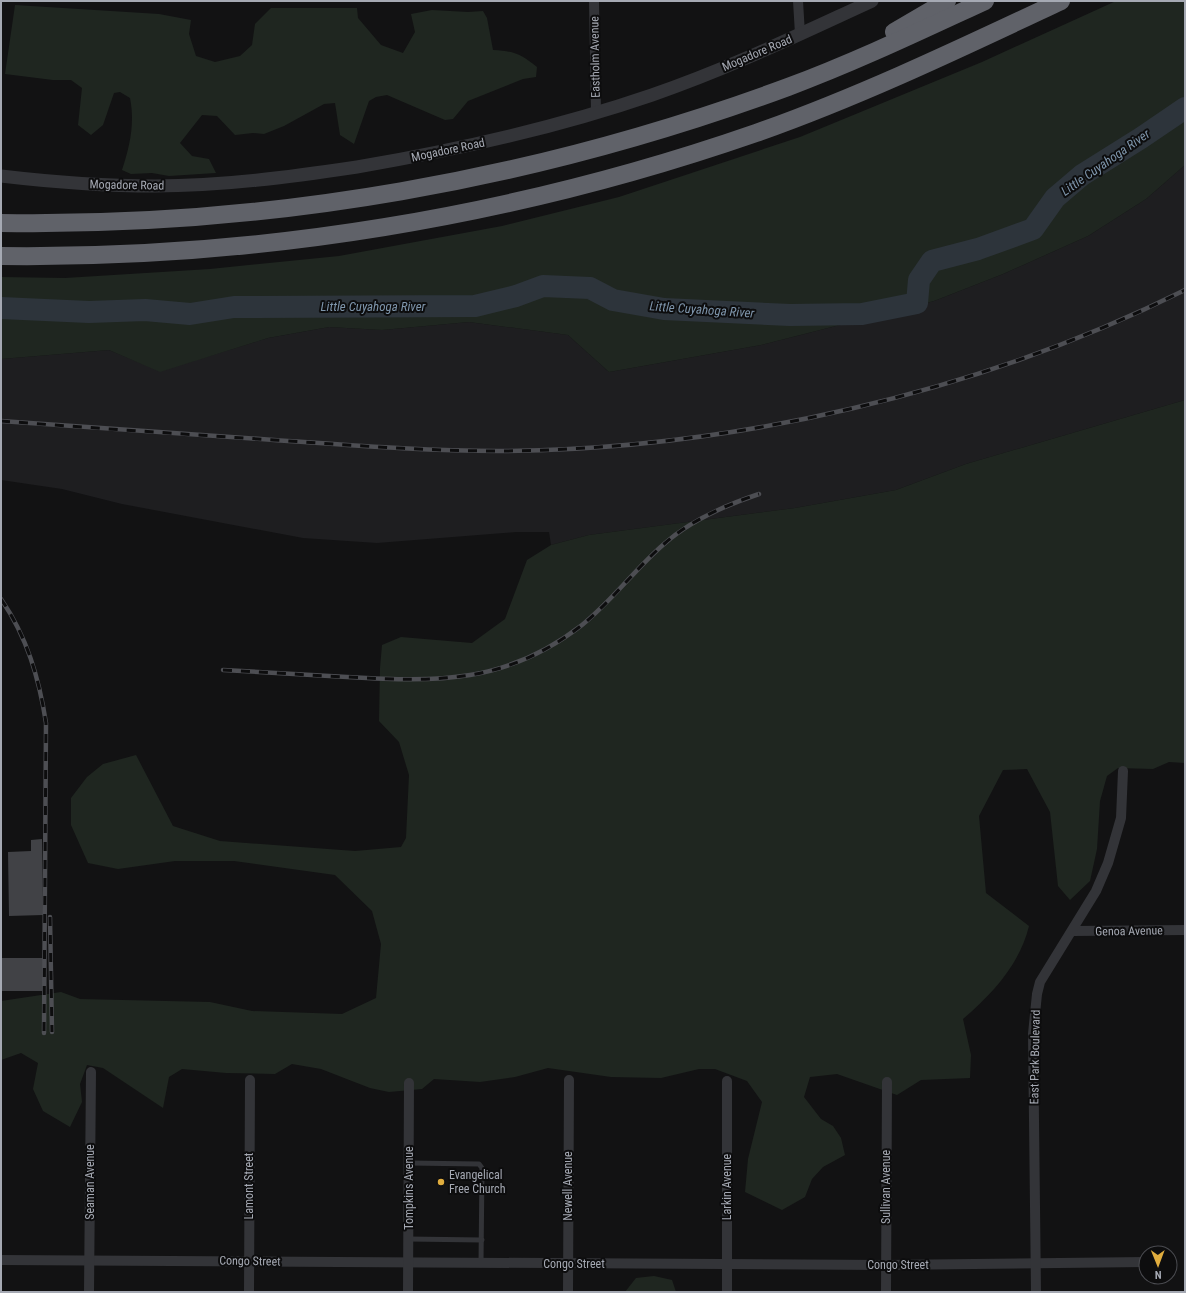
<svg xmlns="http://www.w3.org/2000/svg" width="1186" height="1293" font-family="'Roboto Condensed',sans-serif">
	<rect width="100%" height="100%" fill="#121213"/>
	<path fill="#1e1e20" d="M1185,165V400L966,464L896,490L795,508L589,535L551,545L549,532H516L377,543L303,538L122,504L62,489L1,480V359L109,350L160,371L268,338L329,327L382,330L469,322L568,335L609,372L761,345L934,301L1003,274L1088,236L1146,199Z"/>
	<g fill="#1f2620">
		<path d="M1116,1H1185V165L1146,199L1088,236L1003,274L934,301L761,345L609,372L568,335L469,322L382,330L329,327L268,338L160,372L109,350L1,359V277L65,278L210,269L339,256L502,226L619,197L800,137L982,62Z"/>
		<path d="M15,5L159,14L191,20L189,34L196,56L215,62L240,56L252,45L255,24L271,8H357L358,18L381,45L403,53L415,32L411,14L432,10L468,12L483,11L487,18L493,50C514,51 521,54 537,67L536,77L523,79L468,101L453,119L445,120L387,95L376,97L369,101L354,144L340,135L335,103L324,104L284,126L264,134L253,133L235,135L217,116L202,115L180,143L192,156L209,159L216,173L169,176L152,173L131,174L122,170C130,146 135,123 130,98L120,92L114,93L103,125L91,135L78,125L82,88L71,80H53L5,74Z"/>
		<path d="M1185,400V763L1169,762L1153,769L1118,768L1107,776L1100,801L1097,849L1090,881L1070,900L1058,886L1050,812L1027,769L1003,770L979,816L986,893L1029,926C1020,964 992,994 963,1019L971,1055L970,1078L921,1080L897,1095L837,1074L810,1077L804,1097L821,1119L833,1126L841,1138L845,1155L823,1167L812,1179L805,1197L782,1210L745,1192L748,1159L762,1102L747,1081L715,1069H699L661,1078L611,1077L548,1068L515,1077L480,1082L434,1079L422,1089L389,1092L370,1088L321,1069L292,1064L275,1074L226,1073L182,1069L169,1077L163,1108L103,1068L87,1065L80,1084L82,1102L70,1127L43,1111L33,1089L38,1063L21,1053L1,1060V1001L61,992L80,999L210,1002L252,1011L342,1014L376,998L381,944L372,911L335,875L234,861H175L118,869L88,863L71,825V798L87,777L103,764L136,755L173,826L220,841L355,851L401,847L406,838L409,775L399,742L379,721L380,668L382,645L401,637L472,643L505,619L527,560L551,545L589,535L795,508L896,490L966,464Z"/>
		<path d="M654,1276L672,1280L676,1292H625L636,1278Z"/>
	</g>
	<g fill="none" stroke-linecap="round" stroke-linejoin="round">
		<path stroke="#2d343b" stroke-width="22" d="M1,308L89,312L145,310L190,314L234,307L475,306L516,296L543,286L590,288L613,300L664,309L790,315L862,314L917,303L919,280L932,261L978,249L1033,229L1055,198L1082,175L1141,138L1185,108"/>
	</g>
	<g fill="#414246">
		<path d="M42,839L43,915L9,916L8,852L31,851V840Z"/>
		<rect x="1" y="958" width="42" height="33"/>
	</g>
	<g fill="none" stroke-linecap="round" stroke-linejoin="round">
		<g stroke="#333438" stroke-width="5">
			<path d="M409,1163L479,1164L482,1168L481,1263"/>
			<path d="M408,1239L482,1240"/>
		</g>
		<g stroke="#333438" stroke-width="10">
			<path d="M594,1L596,113"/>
			<path d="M798,1L800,34"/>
			<path d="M1073,931L1185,930"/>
			<path d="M1,1260L886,1265L1146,1262"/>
			<path d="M89,1292L91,1072"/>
			<path d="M249,1292L250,1080"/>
			<path d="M408,1292L409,1083"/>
			<path d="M568,1292L569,1080"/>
			<path d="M727,1292V1081"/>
			<path d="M886,1292L887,1082"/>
			<path d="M1036,1292L1033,1034L1037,994L1040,982L1096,891L1108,863L1121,818L1123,771"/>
		</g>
		<path stroke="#333438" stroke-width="13" d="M1,176C52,182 103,186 155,186C222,186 290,177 357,167C457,150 556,128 652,95C728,69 800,34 872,1"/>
		<g stroke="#606269" stroke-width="18">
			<path d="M894,32L947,1"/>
			<path d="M1,223C270,227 536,180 788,87C855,62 920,31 985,1"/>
			<path d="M1,256C258,259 514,217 756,133C861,96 961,48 1061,1"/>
		</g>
		<defs>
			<g id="rail">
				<path d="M1,421C92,428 183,434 274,440C349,445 423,451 498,451C730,450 978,393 1185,290"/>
				<path d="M1,599C27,637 39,678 46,723L44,1033"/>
				<path d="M223,670C264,672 305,675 347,677C438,682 506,684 582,625C612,601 635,569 664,544C691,520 726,505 759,494"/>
				<path d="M50,917L52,1032"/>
			</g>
		</defs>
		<use href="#rail" stroke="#4d4e53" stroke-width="4.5"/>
		<use href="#rail" stroke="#0d0d0e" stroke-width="3" stroke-dasharray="9" stroke-linecap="butt"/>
	</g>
	<circle fill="#e0ad3e" stroke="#0d0d0e" stroke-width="1.5" cx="441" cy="1182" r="4"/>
	<g text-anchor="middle" stroke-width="4" stroke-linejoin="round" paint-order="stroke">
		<g font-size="12" fill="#a5a9b3" stroke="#0d0d0e">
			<text transform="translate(757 53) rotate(-23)" y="4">Mogadore Road</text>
			<text transform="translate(595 57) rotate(-91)" y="4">Eastholm Avenue</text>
			<text transform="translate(448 150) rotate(-12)" y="4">Mogadore Road</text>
			<text transform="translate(127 185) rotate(1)" y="4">Mogadore Road</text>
			<text transform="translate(1129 931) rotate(-1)" y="4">Genoa Avenue</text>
			<text transform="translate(1035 1057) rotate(-89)" y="4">East Park Boulevard</text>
			<text transform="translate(90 1182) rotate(-90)" y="4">Seaman Avenue</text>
			<text transform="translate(249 1186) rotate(-90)" y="4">Lamont Street</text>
			<text transform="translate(568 1186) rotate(-90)" y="4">Newell Avenue</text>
			<text transform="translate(727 1187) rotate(-90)" y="4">Larkin Avenue</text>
			<text transform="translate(886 1187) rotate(-90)" y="4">Sullivan Avenue</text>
			<text transform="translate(409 1188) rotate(-90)" y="4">Tompkins Avenue</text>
			<text transform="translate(250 1261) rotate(1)" y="4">Congo Street</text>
			<text x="574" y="1268">Congo Street</text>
			<text x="898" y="1269">Congo Street</text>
		</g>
		<g font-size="12" fill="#a5a9b3" stroke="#0d0d0e" text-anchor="start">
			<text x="449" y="1179">Evangelical<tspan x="449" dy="14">Free Church</tspan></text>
		</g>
		<g font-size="13" font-style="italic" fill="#7e95ab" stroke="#0d0d0e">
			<text transform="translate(1105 162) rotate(-35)" y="5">Little Cuyahoga River</text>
			<text x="373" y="311">Little Cuyahoga River</text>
			<text transform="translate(702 309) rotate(4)" y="5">Little Cuyahoga River</text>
		</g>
	</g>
	<rect width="1186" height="1293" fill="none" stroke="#a5a9b3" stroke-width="4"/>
	<g transform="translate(1158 1265) rotate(179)"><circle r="19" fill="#0d0d0e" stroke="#4a4b50"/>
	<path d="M0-3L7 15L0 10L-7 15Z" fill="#e0ad3e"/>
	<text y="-6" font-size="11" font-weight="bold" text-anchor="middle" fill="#a5a9b3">N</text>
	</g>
</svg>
